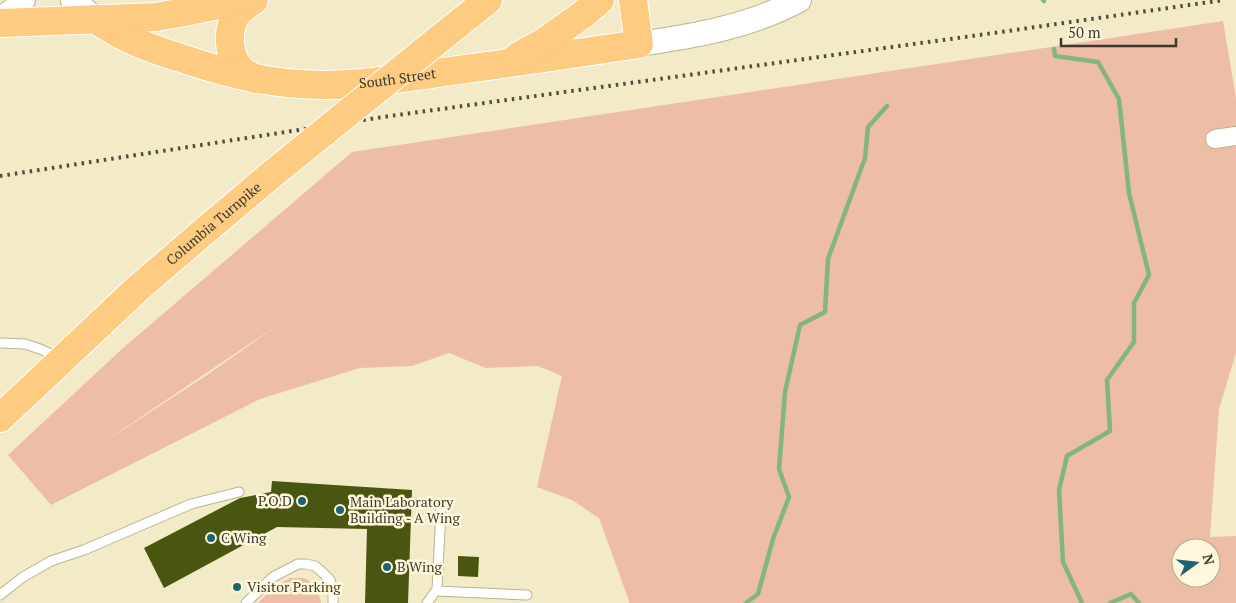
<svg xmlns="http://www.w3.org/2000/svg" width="1236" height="603" font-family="'PT Serif',serif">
	<rect width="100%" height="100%" fill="#f3ebc8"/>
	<g fill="#eebda5" fill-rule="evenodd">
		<path d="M1223,21L1236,98V353L1219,409L1210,537L1236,536V603H629V601L599,518L572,500L537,487L562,376L538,366L486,368L449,353L412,366L360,368L260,399L51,505L8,455L122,349L352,152ZM285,320L207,375L98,446ZM1181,548H1211V578H1181Z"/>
		<path d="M290,578C294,578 299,578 302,578C314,580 319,593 321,603H258L275,586Z"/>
	</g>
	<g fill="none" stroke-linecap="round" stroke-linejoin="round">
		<g stroke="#81b682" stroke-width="4.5">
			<path d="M1043,0L1044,1"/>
			<path d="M1054,49L1055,56L1098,62L1119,99L1129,193L1149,275L1134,303V342L1107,380L1110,431L1067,456L1059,490L1063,562L1082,603"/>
			<path d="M746,603L758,594L773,539L789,497L779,469L785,392L800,325L825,312L828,259L865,158L868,127L887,106"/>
			<path d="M1110,603L1131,594L1139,603"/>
		</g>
	</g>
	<g fill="#48560f">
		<path d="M272,481L412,490L408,603H365L367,529L277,527L164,588L144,548L240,498L271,492Z"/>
		<path d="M458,556L479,557L478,577L458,576Z"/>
	</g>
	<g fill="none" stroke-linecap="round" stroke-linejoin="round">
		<defs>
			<g id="lane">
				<path d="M0,343L25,344L40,349L59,358"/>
				<path d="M436,591L527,595"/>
				<path d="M0,595L23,577L51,561L84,550L191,504L239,492"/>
				<path d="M246,603L273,577L298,564H306L315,566L322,572L330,580L333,590V603"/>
				<path d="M427,603L437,589L441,510"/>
			</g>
			<path id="street" d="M1215,139L1236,136"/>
			<g id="secondary">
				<path d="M73,0L95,19"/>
				<path d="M0,19L14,10L23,0"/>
				<path d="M639,44C694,36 749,27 799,0"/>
			</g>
			<g id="primary">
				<path d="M254,0C248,4 241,9 236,15C226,32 228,61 245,73C248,75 252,77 255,79"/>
				<path id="s1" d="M95,19C125,40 149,48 184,59C222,72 261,82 301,84C347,88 392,79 437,73C504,64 572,54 639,44L633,0"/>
				<path d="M0,23L156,17L179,13L243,0"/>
				<path d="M438,40L488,0"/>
				<path d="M517,57L544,42L585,13L600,0"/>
				<path id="s2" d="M0,418L136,290L201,234L271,175"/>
			</g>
		</defs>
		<use href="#lane" stroke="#bbb392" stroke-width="11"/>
		<use href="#street" stroke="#bbb392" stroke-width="20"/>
		<use href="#secondary" stroke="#bbb392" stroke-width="26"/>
		<use href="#primary" stroke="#fff" stroke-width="30"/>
		<use href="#lane" stroke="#fff" stroke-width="9"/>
		<use href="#street" stroke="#fff" stroke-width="18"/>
		<use href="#secondary" stroke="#fff" stroke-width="24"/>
		<use href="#primary" stroke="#fdcb81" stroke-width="28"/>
		<path stroke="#524e3f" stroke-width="4" stroke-dasharray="2.5 5" stroke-linecap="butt" d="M0,176L383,117L1001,32L1224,0"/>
		<defs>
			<path id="primary-bridge" d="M271,175L438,40"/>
		</defs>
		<use href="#primary-bridge" stroke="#fff" stroke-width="30" stroke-linecap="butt"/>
		<use href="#primary-bridge" stroke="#fdcb81" stroke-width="28"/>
	</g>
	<g fill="#1e6374" stroke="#fff8dc" stroke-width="2">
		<circle cx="302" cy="501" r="5"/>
		<circle cx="340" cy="510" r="5"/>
		<circle cx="211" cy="538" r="5"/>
		<circle cx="387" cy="567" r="5"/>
		<circle cx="237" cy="587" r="5"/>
	</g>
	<g text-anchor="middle" stroke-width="5" stroke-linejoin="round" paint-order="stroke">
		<g font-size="14" fill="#3c392c" stroke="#fff8dc">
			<text dy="5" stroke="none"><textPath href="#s1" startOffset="315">South Street</textPath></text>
			<text dy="5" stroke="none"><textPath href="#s2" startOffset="289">Columbia Turnpike</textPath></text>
		</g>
		<g font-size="14" fill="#3c392c" stroke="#fff8dc" text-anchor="start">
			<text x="292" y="506" text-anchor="end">P.O.D</text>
			<text x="350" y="507">Main Laboratory<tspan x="350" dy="16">Building - A Wing</tspan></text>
			<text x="221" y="543">C Wing</text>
			<text x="397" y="572">B Wing</text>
			<text x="247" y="592">Visitor Parking</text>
		</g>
	</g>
	<g transform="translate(1196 563) rotate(75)"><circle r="24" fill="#fff8dc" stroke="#b1ac96"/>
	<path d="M0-4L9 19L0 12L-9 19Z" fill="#1e6374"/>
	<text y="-8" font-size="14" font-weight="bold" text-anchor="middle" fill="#3c392c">N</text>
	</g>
	<path d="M1061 38v8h115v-8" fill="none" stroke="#3c392c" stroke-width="2.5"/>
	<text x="1068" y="38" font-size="15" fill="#3c392c" stroke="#fff8dc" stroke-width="4" paint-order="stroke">50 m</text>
</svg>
